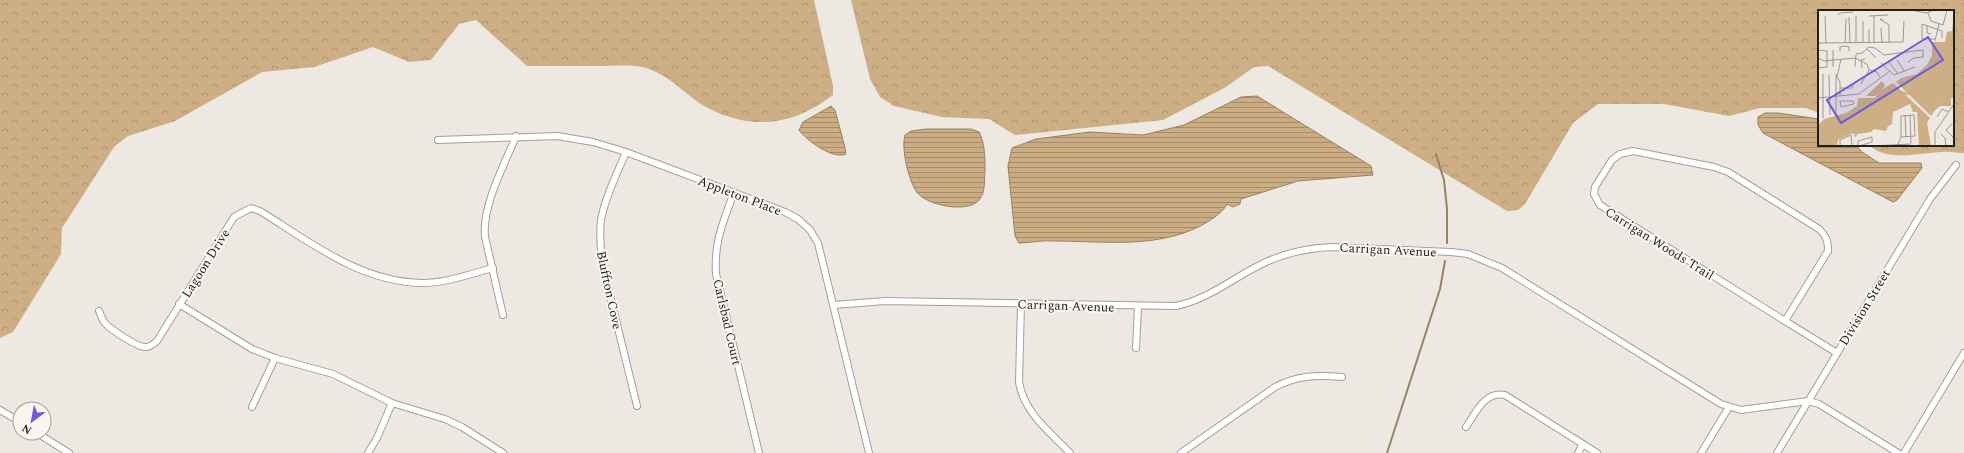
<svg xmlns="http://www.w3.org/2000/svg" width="1964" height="453" font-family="Spectral,serif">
	<defs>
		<pattern id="forest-crowns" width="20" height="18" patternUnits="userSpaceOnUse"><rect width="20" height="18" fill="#ceae84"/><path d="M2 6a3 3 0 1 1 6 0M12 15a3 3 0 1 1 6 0" fill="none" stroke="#b19571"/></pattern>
		<pattern id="water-rules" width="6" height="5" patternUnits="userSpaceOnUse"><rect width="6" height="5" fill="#ccac82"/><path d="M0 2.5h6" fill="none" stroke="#a58b6a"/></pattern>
	</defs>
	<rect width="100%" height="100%" fill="#ede8e1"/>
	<g fill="url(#forest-crowns)">
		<path d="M0,0H814L833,86V95C793,126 751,131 706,107C688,97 673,79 654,71C638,63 617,66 600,66C575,66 551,66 527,66L476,20L459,24L431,60L409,62L373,47L314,67L262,72L175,121L128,136L114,147L62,228L61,254L13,332L0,338Z"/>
		<path d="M851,0H1964V153C1957,153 1949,151 1942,152C1920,153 1886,162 1869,145H1953V11H1819V113L1806,108H1760L1729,116L1664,104H1598L1573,123L1525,204L1518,210L1507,211L1268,66L1254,67L1226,87L1163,120L1015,135L989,119L942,117L894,106L880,97L870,79Z"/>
	</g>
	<g fill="url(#water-rules)" stroke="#988263">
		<path d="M1257,96L1371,166L1373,175L1298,181L1241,199L1240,204L1233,207L1227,204C1223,212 1216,216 1209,221C1163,250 1105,241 1053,241C1042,240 1031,243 1019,243L1015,236L1008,166L1012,148L1036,139L1090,132L1143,135L1184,125L1241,97Z"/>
		<path d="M831,106L835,110L845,148L846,154C833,160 806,140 799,130L803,122Z"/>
		<path d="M1765,113H1778L1819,119V145H1856L1862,152L1879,163H1921L1922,168L1897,200L1893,202L1763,133L1758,125V117Z"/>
		<path d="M926,129H971L979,132C985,143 985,158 985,171C984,180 986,192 979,200C968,214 924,205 916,191C908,178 901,148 905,135L911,131Z"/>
	</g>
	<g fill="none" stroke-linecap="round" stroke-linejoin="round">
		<g stroke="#988263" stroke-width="2">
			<path d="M1436,154L1444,180L1447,209V243"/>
			<path d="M1387,453L1440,289L1445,261"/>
		</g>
		<defs>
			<g id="minor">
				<path d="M438,140L557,136L593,142L626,152L785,212L798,219L810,230L818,243L869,453"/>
				<path d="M1633,151L1714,167L1728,172L1819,229C1826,236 1828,240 1828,251L1785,321L1600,205L1594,194L1595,187L1612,160L1620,154Z"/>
				<path d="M626,152C617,174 605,197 601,220C599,234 601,249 602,263L637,406"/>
				<path d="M734,192C723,223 714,241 716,274L759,453"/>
				<path d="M1021,303L1019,382C1024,413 1050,432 1070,453"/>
				<path d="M179,304L252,349L275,358L333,374L392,403L445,419L462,427L503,453"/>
				<path d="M834,305L885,301L1176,306C1210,299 1235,276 1266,262C1288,252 1309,248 1332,247L1451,252L1468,254L1502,268L1721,404L1741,410L1808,401L1819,404L1898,453"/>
				<path d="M99,311C101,315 102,320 105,323C110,329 138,348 146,347C150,347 153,344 157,341L234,217L251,208L260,211C310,242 360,282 422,283C446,283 470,274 493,268"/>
				<path d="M503,315L485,237C482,205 504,166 516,136"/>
				<path d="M1785,321L1837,353"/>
				<path d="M1136,348L1138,307"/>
				<path d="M252,407L275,358"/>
				<path d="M0,410L20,422"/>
				<path d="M1466,427C1476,413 1484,391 1505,395L1597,453"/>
				<path d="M37,433L69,453"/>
				<path d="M368,453L377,438L392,403"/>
				<path d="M1181,453L1275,387C1298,375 1316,375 1342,377"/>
				<path d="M1578,453L1583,444"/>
				<path d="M1701,453L1729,407"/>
				<path d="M1777,453L1930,199L1956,165"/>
				<path d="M1904,453L1964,353"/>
			</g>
		</defs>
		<use href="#minor" stroke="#a49f98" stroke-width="8"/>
		<use href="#minor" stroke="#fff" stroke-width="6"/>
	</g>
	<g text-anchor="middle" stroke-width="4" stroke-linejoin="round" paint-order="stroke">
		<g font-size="13" fill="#201f1c" stroke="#faf5ee">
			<text transform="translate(740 195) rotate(21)" y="5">Appleton Place</text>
			<text transform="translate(1660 243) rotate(32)" y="5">Carrigan Woods Trail</text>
			<text transform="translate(1388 249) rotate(3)" y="5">Carrigan Avenue</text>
			<text transform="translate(205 263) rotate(-58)" y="5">Lagoon Drive</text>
			<text transform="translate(610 290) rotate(78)" y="5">Bluffton Cove</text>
			<text transform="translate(1066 305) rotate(2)" y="5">Carrigan Avenue</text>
			<text transform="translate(1864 307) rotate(-59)" y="5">Division Street</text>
			<text transform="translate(728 322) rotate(77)" y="5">Carlsbad Court</text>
		</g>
	</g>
	<g transform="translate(1818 10)">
		<rect width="136" height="136" fill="#ede8e1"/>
		<path d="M136,2V87L121,93L113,106L78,72L83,68L99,64L109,55L114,46V32H127L129,22L134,21ZM75,73L112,108L109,113L113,136H101L99,102H95L92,94L75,102L74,114L70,116L68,121L56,119L53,122L40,124L37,127L35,123L20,130L19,136H0V115L6,109L28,103L39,96L40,88H57L61,81Z" fill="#ceae84"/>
		<path d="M64,71L67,76L57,86H48ZM133,88V96H122L113,104L121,93Z" fill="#ccac82"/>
		<path fill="none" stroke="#ccac82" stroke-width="2" d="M0,130L9,129L10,124L30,119L36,112H43L63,104L69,92L80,81L89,84L95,82V73L100,67L107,63L115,65L136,56"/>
		<path fill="none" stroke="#9b9892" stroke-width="1" d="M93,0L108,3L116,0M110,3L113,11L125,15L129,0M20,5L22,3L35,2M0,6V33M7,6L8,33M38,6V32M51,6L70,5M56,6V33M31,7L32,33M65,10L62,9L71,15V33M45,11V33M109,15V23L113,24M63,18L64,33M51,19V33M117,29H104V14L124,21V28M117,31L121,14M0,33L85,32L86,11M27,33L28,9M49,39L58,48M0,40L9,41V57L0,58M15,40V57M22,41V37L26,36L31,37V41M0,48L6,51L37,48L49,54L51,60L59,62L62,67M79,50L87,62M70,51L80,64M90,52L96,48L105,47V40M63,53L76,65L97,57M37,57L38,44L44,43L51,37L57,38L66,45L105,40M44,58L43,50L47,49M5,64V108M18,64V105M11,65L12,105M43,74L51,60M22,78H34L35,75M22,85V72L19,67L23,49M0,88L41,84L72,61M22,91H35L36,94L23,97ZM87,105L88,127M92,105L93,133M119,107L124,99L131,102M134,114L128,120L136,128M123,124L127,128L128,136M80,134L83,127V106L96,105L97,126L83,127M22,136V130L33,125L34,136M40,136V131L54,127V132L41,136M53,136L93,134M117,136V122L136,94"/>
		<path fill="#6b5dd6" fill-opacity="0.15" stroke="#6b5dd6" stroke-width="2" d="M110,27L125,50L23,113L9,90Z"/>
		<rect width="136" height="136" fill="none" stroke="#201f1c" stroke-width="2"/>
	</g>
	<g transform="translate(32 421) rotate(212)"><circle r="19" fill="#faf5ee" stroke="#a39f9a"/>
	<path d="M0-3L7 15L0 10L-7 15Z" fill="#6b5dd6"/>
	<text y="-6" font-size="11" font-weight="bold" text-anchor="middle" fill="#201f1c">N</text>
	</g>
</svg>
